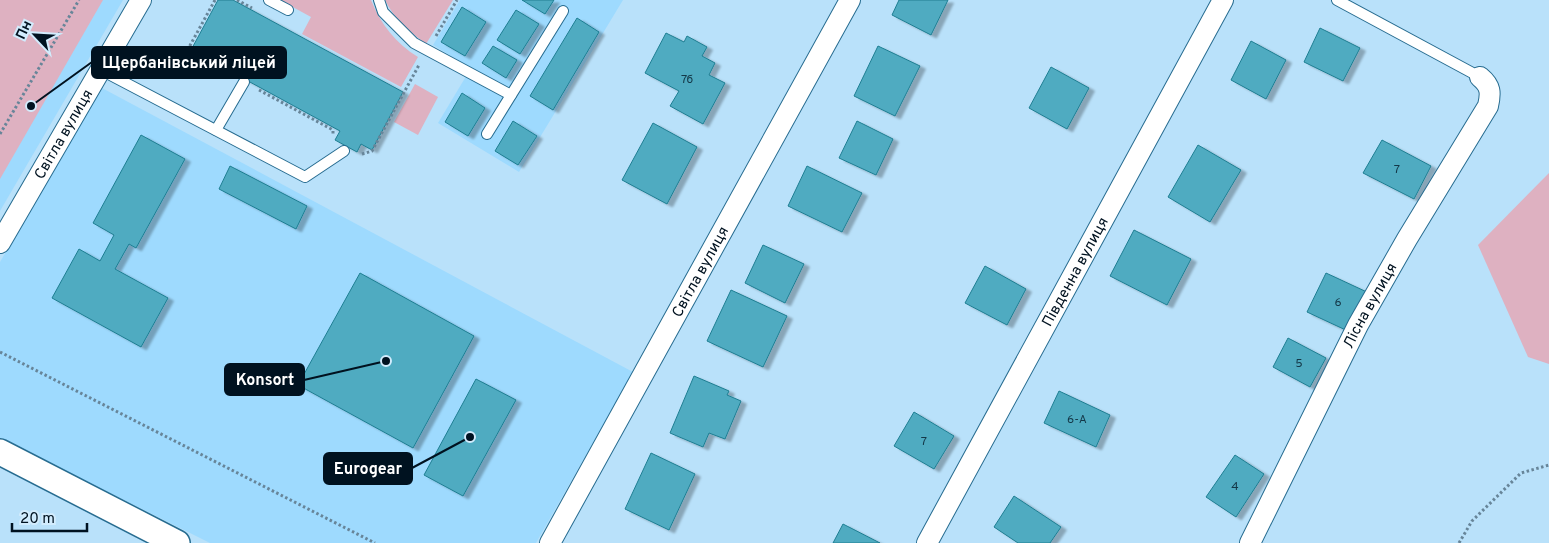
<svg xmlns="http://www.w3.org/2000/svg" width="1549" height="543" font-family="Overpass,sans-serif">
	<defs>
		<filter id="shadow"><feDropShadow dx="5.5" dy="3" stdDeviation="1" flood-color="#0004"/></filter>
	</defs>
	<rect width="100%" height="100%" fill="#b9e1fa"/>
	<g fill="#9edafe">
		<path d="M0,0H123L0,211Z"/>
		<path d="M460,0H623L519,172L438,123L471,68L433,45Z"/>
		<path d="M102,88L633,372L536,543H210L0,438V262Z"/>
	</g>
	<g fill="#deb1c1">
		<path d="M0,0H103L0,179Z"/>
		<path d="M280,0H371C380,23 396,44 418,57L401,87L302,34L311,17Z"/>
		<path d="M385,0H453L426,44C410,32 394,19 385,0Z"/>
		<path d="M415,84L438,97L418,135L394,122Z"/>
		<path d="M1549,173V364L1528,357L1478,245Z"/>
	</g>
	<g fill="#50abc1" stroke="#1e7e92" filter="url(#shadow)">
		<path d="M218,0H233L403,92L372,150L361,144L357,152L335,140L340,131L191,50Z"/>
		<path d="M522,0H554L545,14Z"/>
		<path d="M899,0H948L931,35L892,15Z"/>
		<path d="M462,7L486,22L465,56L441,42Z"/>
		<path d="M516,10L539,24L520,54L497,40Z"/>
		<path d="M577,18L599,32L553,110L530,96Z"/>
		<path d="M1320,28L1360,48L1343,81L1304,62Z"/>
		<path d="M666,33L684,42L687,36L707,47L702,56L715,63L709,75L725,83L703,124L670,106L679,91L645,73Z"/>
		<path d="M1251,41L1286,60L1266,99L1231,80Z"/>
		<path d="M493,46L517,60L506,78L482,63Z"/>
		<path d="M878,46L920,66L895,116L854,96Z"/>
		<path d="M1051,67L1089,88L1067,129L1029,108Z"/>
		<path d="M462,93L485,108L468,136L445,122Z"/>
		<path d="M513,121L537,136L518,165L495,151Z"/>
		<path d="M857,121L893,139L876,175L839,158Z"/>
		<path d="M653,123L697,147L667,204L622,180Z"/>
		<path d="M141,135L185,159L136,248L129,244L115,269L168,298L141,347L52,298L79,249L100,261L114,235L93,223Z"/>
		<path d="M1382,140L1431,166L1414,199L1363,173Z"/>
		<path d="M1198,145L1241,170L1210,222L1168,197Z"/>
		<path d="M230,166L307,206L296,229L219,189Z"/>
		<path d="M807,166L862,193L842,232L788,206Z"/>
		<path d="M1134,230L1191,259L1167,305L1110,276Z"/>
		<path d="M763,245L804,264L785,303L745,283Z"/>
		<path d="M985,266L1026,289L1007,325L965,303Z"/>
		<path d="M360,273L474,336L413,448L298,385Z"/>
		<path d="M1326,273L1369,293L1350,332L1307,312Z"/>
		<path d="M731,290L787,316L763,367L707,341Z"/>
		<path d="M1288,338L1326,358L1310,387L1273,367Z"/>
		<path d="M694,376L729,391L727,395L741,401L725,439L709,433L703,447L670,433Z"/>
		<path d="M476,379L516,400L463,496L424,475Z"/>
		<path d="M1059,391L1110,415L1096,447L1044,423Z"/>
		<path d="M914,412L954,436L934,469L894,446Z"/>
		<path d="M651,453L695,474L669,530L625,509Z"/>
		<path d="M1235,455L1264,474L1236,517L1206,497Z"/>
		<path d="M1014,496L1061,527L1050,543H1018L994,527Z"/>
		<path d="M843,524L880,543H833Z"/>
	</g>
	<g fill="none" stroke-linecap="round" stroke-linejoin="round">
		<defs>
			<g id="service">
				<path d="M269,0L288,10"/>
				<path d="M379,0L383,12L414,43L511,95"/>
				<path d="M1337,0L1480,77"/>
				<path d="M101,70L305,177L344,151"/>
				<path d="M216,130L244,82"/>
				<path d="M487,134L563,11"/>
			</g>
			<g id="minor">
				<path id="s1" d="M0,243L141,0"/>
				<path id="s2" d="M550,543L850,0"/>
				<path id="s3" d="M927,543L1223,0"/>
				<path id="s4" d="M1250,543L1358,325L1407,239L1488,106C1491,93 1491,86 1480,77"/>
			</g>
			<path id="tertiary" d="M0,452L177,543"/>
		</defs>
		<use href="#service" stroke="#276c90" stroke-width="12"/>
		<use href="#minor" stroke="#276c90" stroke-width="22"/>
		<use href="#tertiary" stroke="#276c90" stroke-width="28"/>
		<g stroke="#678599" stroke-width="3" stroke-dasharray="2.5 2.5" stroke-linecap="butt">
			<path d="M215,0L187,51L229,74"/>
			<path d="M237,0L252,8"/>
			<path d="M436,36L457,0"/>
			<path d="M259,90L333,130V136"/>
			<path d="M0,134L79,0"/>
			<path d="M362,154L372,151L419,65"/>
			<path d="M0,352L375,543"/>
			<path d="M1459,543L1472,521L1521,473L1549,465"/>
		</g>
		<use href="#service" stroke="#fff" stroke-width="10"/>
		<use href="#minor" stroke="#fff" stroke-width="20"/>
		<use href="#tertiary" stroke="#fff" stroke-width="25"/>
	</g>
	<g text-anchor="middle" stroke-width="4" stroke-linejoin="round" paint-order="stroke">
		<g font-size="12" fill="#143848">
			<text x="687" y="83">7б</text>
			<text x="1397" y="173">7</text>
			<text x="1338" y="306">6</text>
			<text x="1299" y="367">5</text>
			<text x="1077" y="423">6-А</text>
			<text x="924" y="445">7</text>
			<text x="1235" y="490">4</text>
		</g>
		<g font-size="15" fill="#001220" stroke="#d2ecfd">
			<text dy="5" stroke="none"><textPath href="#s1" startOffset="126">Світла вулиця</textPath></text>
			<text dy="5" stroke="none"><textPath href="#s3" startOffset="309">Південна вулиця</textPath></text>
			<text dy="5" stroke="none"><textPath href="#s2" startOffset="310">Світла вулиця</textPath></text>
			<text dy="5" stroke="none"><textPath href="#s4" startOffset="266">Лісна вулиця</textPath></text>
		</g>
	</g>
	<path fill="none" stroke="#001220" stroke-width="2" d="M31 106L92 62M386 361L304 380M470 437L412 468"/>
	<g fill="#001220" stroke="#d2ecfd" stroke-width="2">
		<circle cx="31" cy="106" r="5"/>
		<circle cx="386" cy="361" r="5"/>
		<circle cx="470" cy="437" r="5"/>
	</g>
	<g fill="#001220" stroke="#001220" stroke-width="2">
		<rect x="92" y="47" width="194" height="31" rx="5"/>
		<rect x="225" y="364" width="79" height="31" rx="5"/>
		<rect x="324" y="453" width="88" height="31" rx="5"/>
	</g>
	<g font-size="16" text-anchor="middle" font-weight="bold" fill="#fff">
		<text x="189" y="68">Щербанівський ліцей</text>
		<text x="265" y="385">Konsort</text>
		<text x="368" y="474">Eurogear</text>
	</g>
	<g transform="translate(35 35) rotate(295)" stroke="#d2ecfd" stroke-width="4" paint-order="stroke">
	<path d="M0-4L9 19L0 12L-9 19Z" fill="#001220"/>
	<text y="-8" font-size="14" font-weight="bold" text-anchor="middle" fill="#001220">Пн</text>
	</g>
	<path d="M12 523v8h75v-8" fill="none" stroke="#001220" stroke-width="2.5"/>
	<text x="20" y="523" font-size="15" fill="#001220" stroke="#d2ecfd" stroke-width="4" paint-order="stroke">20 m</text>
</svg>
